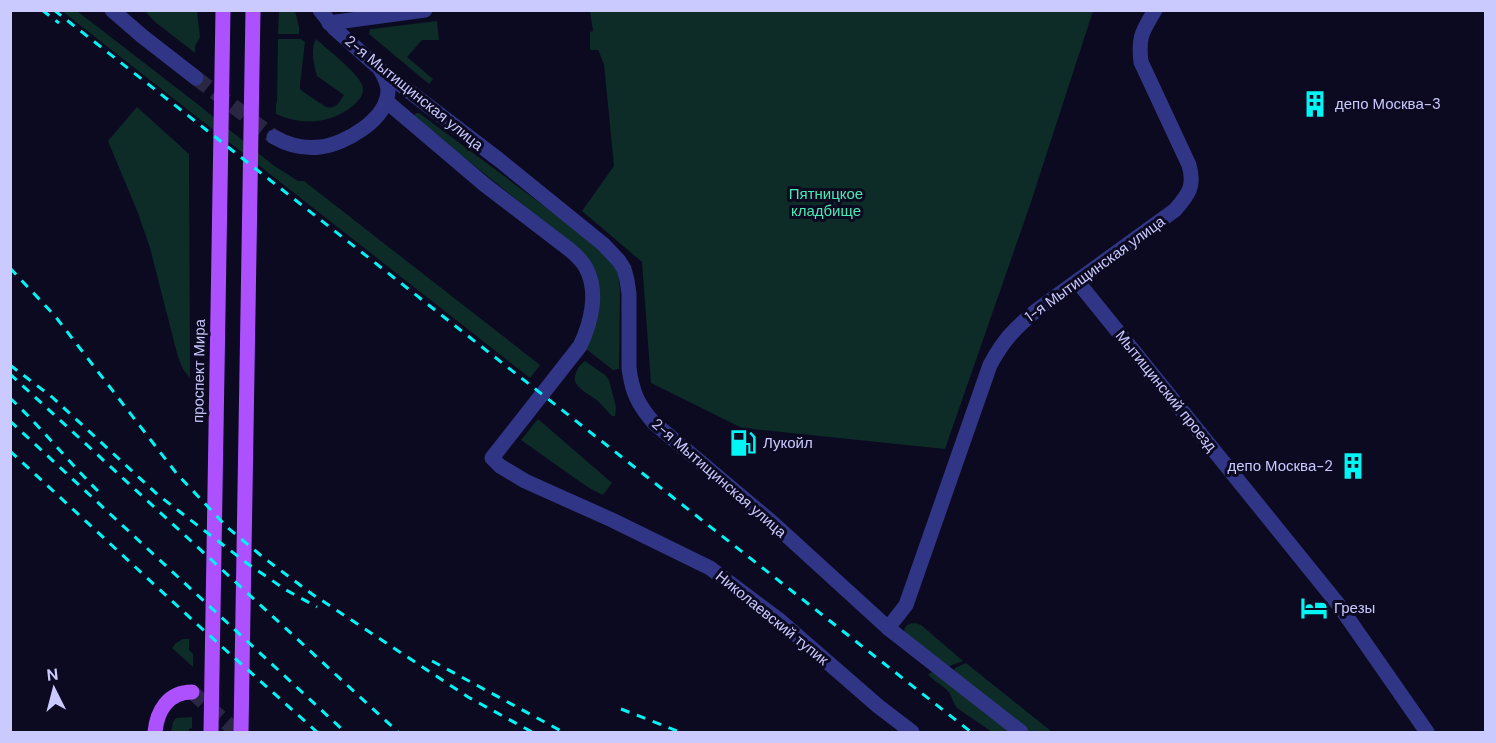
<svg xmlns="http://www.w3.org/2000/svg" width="1496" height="743" font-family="'DM Sans',sans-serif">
	<rect width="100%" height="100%" fill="#0c0a21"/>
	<g fill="#0d2b27">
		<path d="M62,11H77L195,102L273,165L298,181H304L540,365L530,378Z"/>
		<path d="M145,11H197L200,37L195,46V53L154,21Z"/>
		<path d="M279,11H295L299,27V34H278Z"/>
		<path d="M590,11H1093L1030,205L945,449L742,428L651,383L642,262L582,211L614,166L604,64L598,50H590V32L593,31Z"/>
		<path d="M437,21L439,40H422L407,57L433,79L429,84L369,34L370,29H372Z"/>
		<path d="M278,39H301L305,42L300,85V89L302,91L326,107C336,109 339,103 344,95L317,76C314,65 310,49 316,39C326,48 359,74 362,85C365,94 360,99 354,105C331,124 302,126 276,114V104L277,102Z"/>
		<path d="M137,107L189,154L190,378L183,369L178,357L150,248L138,213L108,141Z"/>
		<path d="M416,113H419L563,220L596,246L612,261L618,273L620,290L619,369L613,370L586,349L598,289L527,208L415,118L414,115Z"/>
		<path d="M585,361L605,375L609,380L616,407L615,416H612C608,412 603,406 598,401C590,394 569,386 576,373C578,367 580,365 585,361Z"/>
		<path d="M538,419L612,483L603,495L589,488L521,440Z"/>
		<path d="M915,623L921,625L963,661L947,667L904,632C904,626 909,623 915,623Z"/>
		<path d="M183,639H189V650L193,654V667L172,648L176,643Z"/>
		<path d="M966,663L1052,732H1027L953,671L955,668Z"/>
		<path d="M933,672L1010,732H992L957,708C953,703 952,695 947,690C941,684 933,681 928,674Z"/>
		<path d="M192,717V728L189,729V732H171L173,722L176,718Z"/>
	</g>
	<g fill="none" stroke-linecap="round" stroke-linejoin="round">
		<path stroke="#292742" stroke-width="15" stroke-dasharray="15 8" stroke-linecap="butt" d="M196,78L274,137"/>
		<path stroke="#292742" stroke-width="15" stroke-dasharray="15 8" stroke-linecap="butt" d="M192,692L237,732"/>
		<g stroke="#303685" stroke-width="15">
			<path d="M112,10L142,36L196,78"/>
			<path d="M320,10L335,29L380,69L498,159L603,244L619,261L624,269L627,280L629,294V368C632,392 638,405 654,423L774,524L888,628L1021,732"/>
			<path d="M329,23L425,10"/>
			<path d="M386,101L485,185L570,250C576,255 582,260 586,268C599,292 591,323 580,346L492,458L500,466L525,481L612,520L710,568L778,619L878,706L912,732"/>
			<path d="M274,137C288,145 304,149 320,147C345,144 387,120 388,91C388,83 384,76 380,69"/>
			<path d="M1077,281L1338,604L1427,732"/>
			<path d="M888,628L906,605L990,365C1004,339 1015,328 1037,310L1175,210C1189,194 1195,186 1189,165L1141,62C1138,37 1142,32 1155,10"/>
		</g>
		<g stroke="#ad51ff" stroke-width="15">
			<path d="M155,732C157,711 168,692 192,692"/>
			<path d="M211,732L223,10"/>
			<path d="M241,732L253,10"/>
		</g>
		<g stroke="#00f5f5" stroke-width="3" stroke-dasharray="9 8" stroke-linecap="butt">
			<path d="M42,10L59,23"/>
			<path d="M54,10L971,732"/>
			<path d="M10,268L55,316L177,474L228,528L264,558L312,594L468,697L532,732"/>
			<path d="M10,365L52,397L158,495L248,564L286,590L317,607"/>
			<path d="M10,374L398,732"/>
			<path d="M10,398C43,429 71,465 103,496"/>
			<path d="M10,421L345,732"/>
			<path d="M10,451L199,626L317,732"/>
			<path d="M432,661L563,732"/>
			<path d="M621,709L680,732"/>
		</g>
	</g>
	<defs>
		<symbol id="building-bare" viewBox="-9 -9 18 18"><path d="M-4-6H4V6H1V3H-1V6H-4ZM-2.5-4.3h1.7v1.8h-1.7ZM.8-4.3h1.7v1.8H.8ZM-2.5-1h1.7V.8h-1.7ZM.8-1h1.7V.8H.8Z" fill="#00f5f5" stroke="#0c0a21" stroke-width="2.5" paint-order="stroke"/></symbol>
		<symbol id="fuel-bare" viewBox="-9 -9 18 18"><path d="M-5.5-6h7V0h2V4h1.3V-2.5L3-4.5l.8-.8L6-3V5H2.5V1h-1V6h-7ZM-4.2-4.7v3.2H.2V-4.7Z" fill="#00f5f5" stroke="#0c0a21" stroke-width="2.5" paint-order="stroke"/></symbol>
		<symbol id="hotel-bare" viewBox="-9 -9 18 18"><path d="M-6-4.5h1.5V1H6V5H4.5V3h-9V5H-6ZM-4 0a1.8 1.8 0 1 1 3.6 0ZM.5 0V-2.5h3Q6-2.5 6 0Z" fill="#00f5f5" stroke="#0c0a21" stroke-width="2.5" paint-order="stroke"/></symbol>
	</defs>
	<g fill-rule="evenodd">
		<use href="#building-bare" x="1296" y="85" width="38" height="38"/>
		<use href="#fuel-bare" x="724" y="424" width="38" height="38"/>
		<use href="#building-bare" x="1334" y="447" width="38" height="38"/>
		<use href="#hotel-bare" x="1295" y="589" width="38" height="38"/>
	</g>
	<g text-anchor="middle" stroke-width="6" stroke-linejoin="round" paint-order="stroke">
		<g font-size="15" fill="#cbcaff" stroke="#0c0a21">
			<text transform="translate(414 93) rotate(39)" y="5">2-я Мытищинская улица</text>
			<text transform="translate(1095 269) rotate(-36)" y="5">1-я Мытищинская улица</text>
			<text transform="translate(199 371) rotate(-89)" y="5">проспект Мира</text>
			<text transform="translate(1166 391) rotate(51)" y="5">Мытищинский проезд</text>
			<text transform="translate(719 478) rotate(41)" y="5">2-я Мытищинская улица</text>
			<text transform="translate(772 618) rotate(39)" y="5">Николаевский тупик</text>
		</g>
		<g font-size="15" fill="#cbcaff" stroke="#0c0a21" text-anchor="start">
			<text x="1335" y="109">депо Москва-3</text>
			<text x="763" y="448">Лукойл</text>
			<text x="1333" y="471" text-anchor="end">депо Москва-2</text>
			<text x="1334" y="613">Грезы</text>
		</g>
		<g font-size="15" fill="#4aebb3" stroke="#0c0a21">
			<text x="826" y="199">Пятницкое<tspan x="826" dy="17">кладбище</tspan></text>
		</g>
	</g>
	<rect width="1496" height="743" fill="none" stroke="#cbcaff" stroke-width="24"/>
	<g transform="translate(54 689) rotate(354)" stroke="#0c0a21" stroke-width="4.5" paint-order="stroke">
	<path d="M0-4.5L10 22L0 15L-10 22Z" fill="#cbcaff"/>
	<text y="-9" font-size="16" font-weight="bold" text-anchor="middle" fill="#cbcaff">N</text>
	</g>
</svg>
